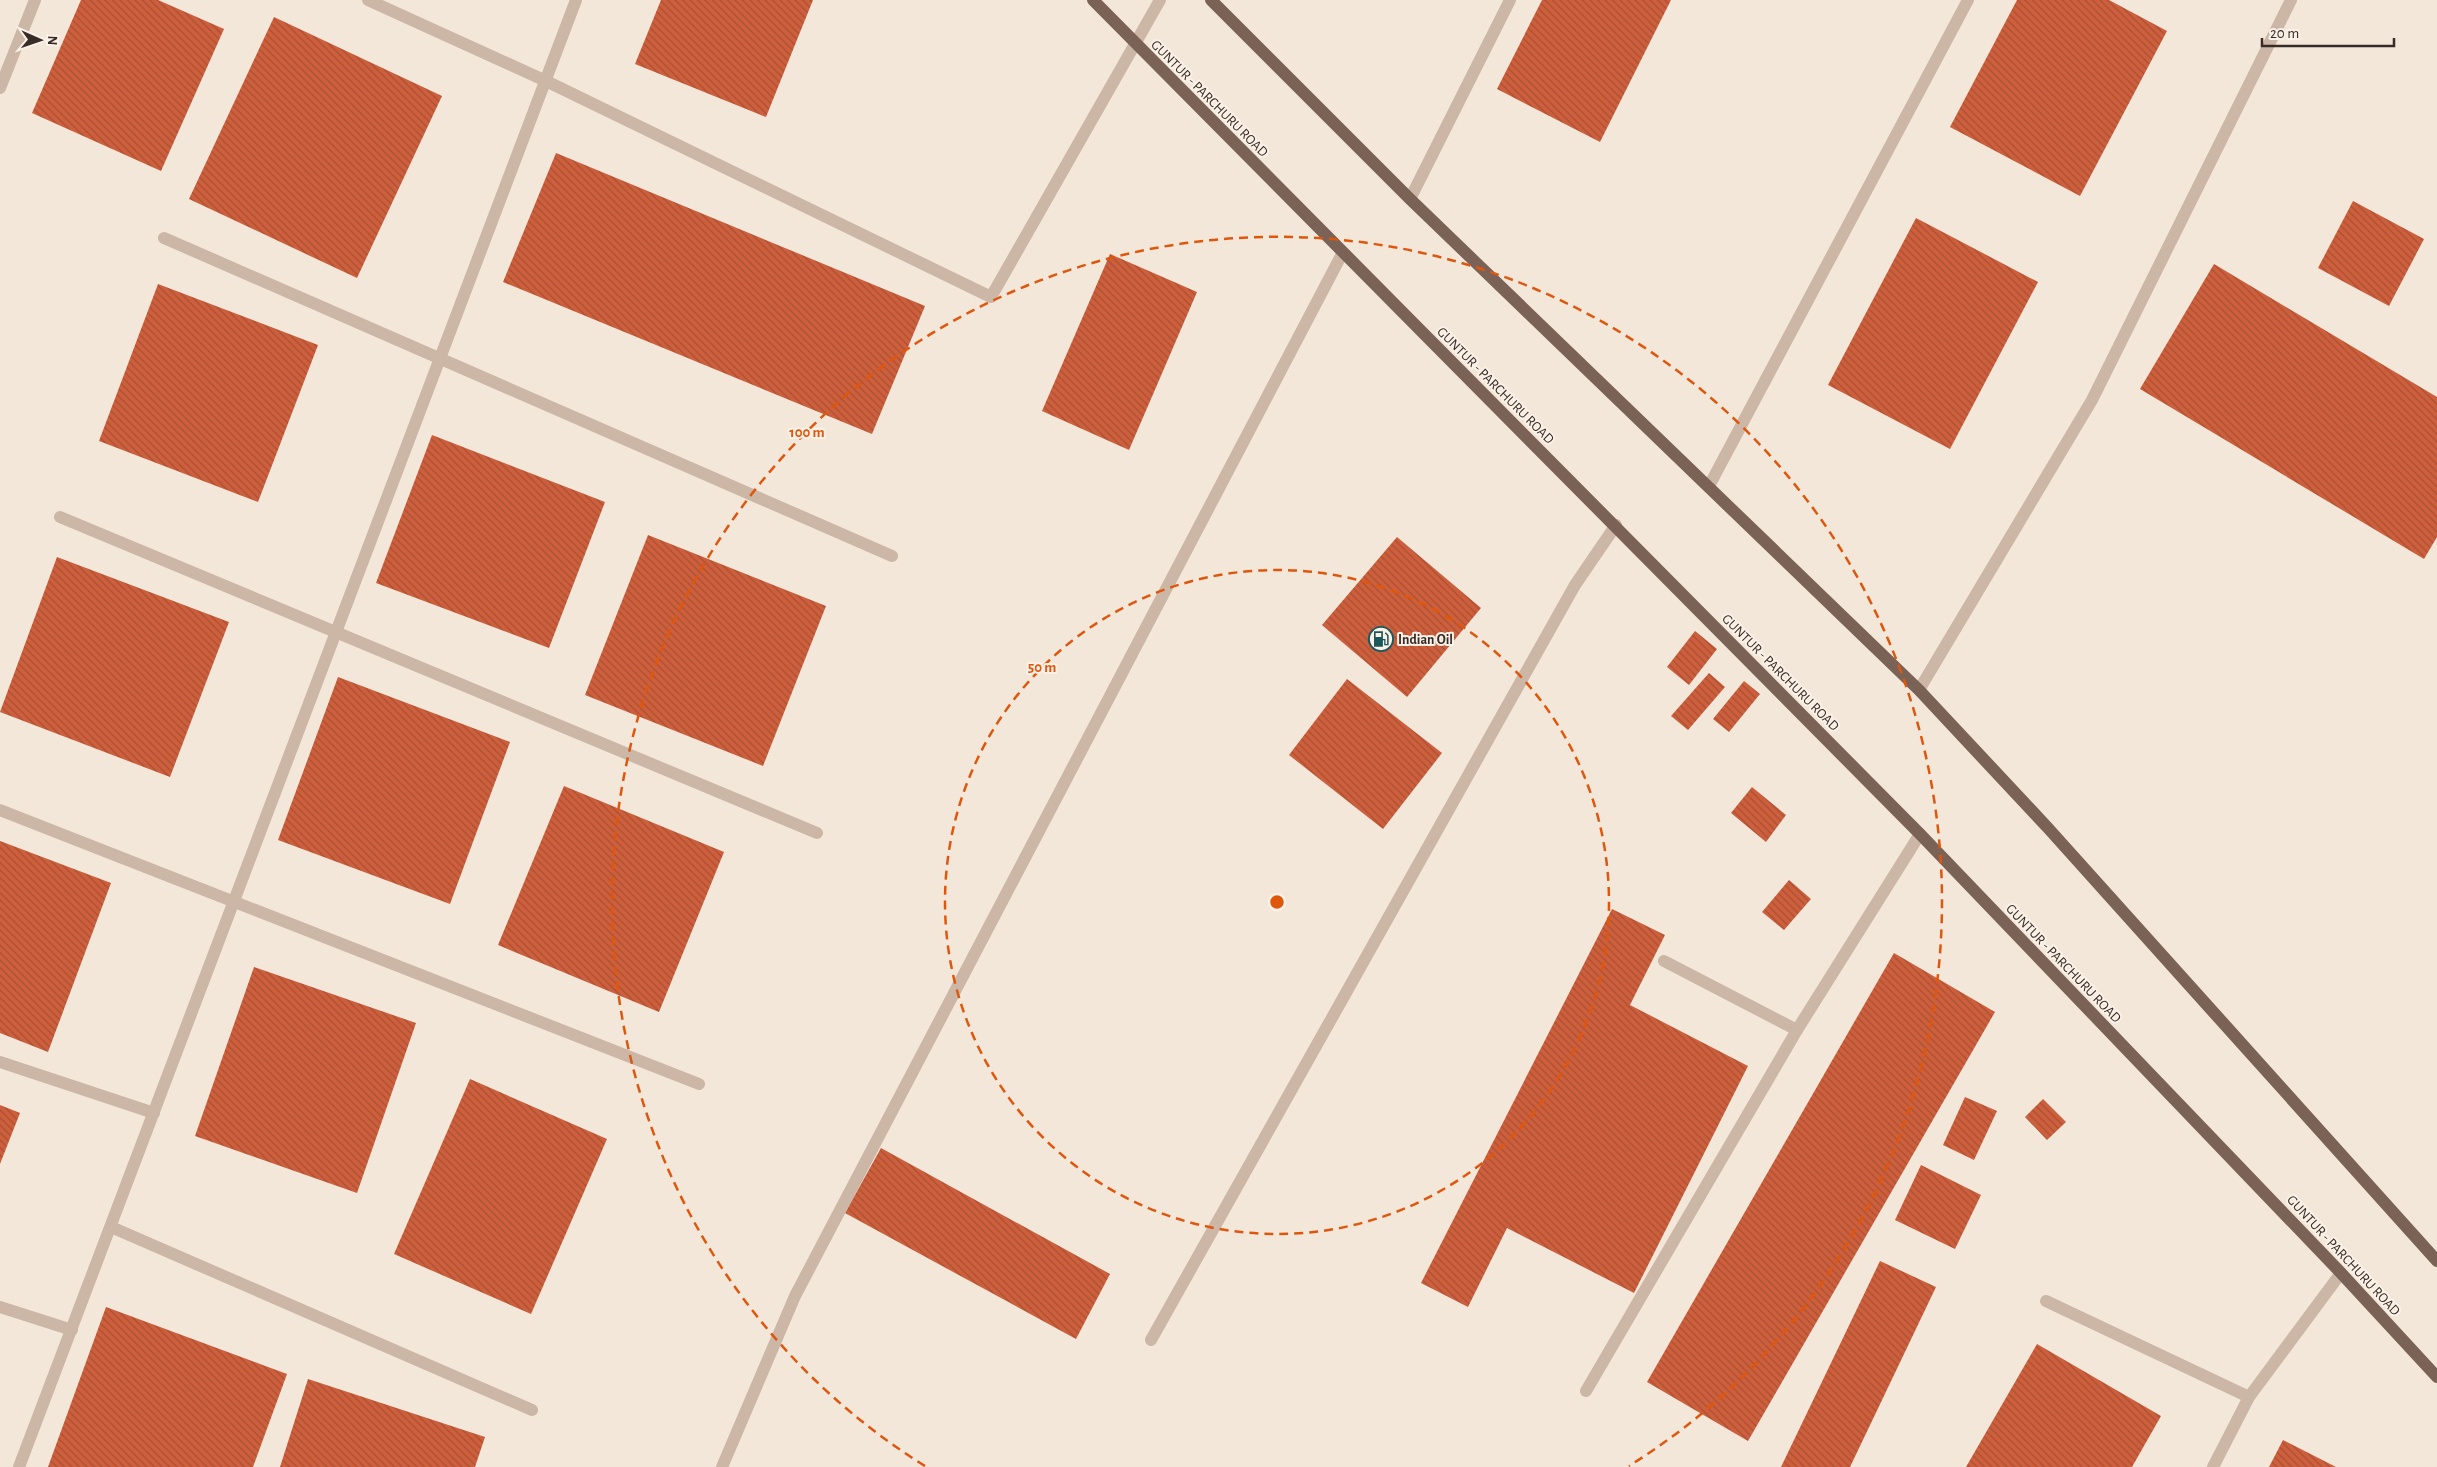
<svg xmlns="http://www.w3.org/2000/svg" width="2437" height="1467" font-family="'Alegreya Sans',sans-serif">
	<defs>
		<pattern id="building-back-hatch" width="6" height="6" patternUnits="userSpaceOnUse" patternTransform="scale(1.25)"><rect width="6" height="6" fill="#ce5f3d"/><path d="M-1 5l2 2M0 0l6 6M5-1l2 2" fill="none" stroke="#a84f33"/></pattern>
	</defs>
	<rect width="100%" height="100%" fill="#f3e7da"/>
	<g fill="url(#building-back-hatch)">
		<path d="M81,0H158L224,29L161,171L32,113Z"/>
		<path d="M661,0H813L766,117L635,64Z"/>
		<path d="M1542,0H1671L1600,142L1497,89Z"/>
		<path d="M2017,0H2109L2167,31L2080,196L1950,127Z"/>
		<path d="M274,17L442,96L357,278L189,199Z"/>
		<path d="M556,153L925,306L872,434L503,282Z"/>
		<path d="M2353,201L2424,239L2389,306L2318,268Z"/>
		<path d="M1916,218L2038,282L1950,449L1828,385Z"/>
		<path d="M1110,254L1197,292L1129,450L1042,411Z"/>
		<path d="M2214,264L2437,397V537L2424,559L2140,389Z"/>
		<path d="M158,284L318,345L258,502L99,441Z"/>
		<path d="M432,435L605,502L549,648L376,583Z"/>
		<path d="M648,535L826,606L763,766L585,695Z"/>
		<path d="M1397,537L1481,608L1407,697L1322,625Z"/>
		<path d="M57,557L229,622L170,777L0,712Z"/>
		<path d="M1695,631L1717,649L1689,685L1667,667Z"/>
		<path d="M1709,673L1725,687L1688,730L1671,716Z"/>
		<path d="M338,677L510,742L450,904L278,840Z"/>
		<path d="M1347,679L1442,753L1383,829L1289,755Z"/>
		<path d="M1744,681L1760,694L1729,732L1713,719Z"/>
		<path d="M564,786L724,852L659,1012L498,945Z"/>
		<path d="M1752,787L1786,815L1766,842L1731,813Z"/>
		<path d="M0,841L111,883L48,1052L0,1033Z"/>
		<path d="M1789,880L1811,899L1784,930L1762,912Z"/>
		<path d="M1612,909L1665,935L1630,1005L1748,1066L1634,1293L1507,1228L1468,1307L1421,1283Z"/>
		<path d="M1894,953L1995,1012L1748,1441L1647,1382Z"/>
		<path d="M254,967L416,1023L357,1193L195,1136Z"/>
		<path d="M470,1079L607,1139L531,1314L394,1254Z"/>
		<path d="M1965,1097L1997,1111L1974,1160L1943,1145Z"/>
		<path d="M2043,1099L2066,1122L2047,1140L2025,1117Z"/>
		<path d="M0,1105L20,1113L0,1164Z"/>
		<path d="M881,1148L1110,1274L1076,1339L845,1213Z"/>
		<path d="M1921,1165L1981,1195L1955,1249L1895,1220Z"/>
		<path d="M1880,1261L1936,1287L1850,1467H1781Z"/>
		<path d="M106,1307L287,1374L253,1467H48Z"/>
		<path d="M2037,1344L2161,1416L2132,1467H1966Z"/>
		<path d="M308,1379L485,1437L475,1467H280Z"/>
		<path d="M2283,1440L2336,1467H2269Z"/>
	</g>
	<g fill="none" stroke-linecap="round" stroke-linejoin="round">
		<g stroke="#ccb6a5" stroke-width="12">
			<path d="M368,0L546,81L991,297L1160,0"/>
			<path d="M0,88L35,0"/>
			<path d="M1410,199L1510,0"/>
			<path d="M164,238L892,556"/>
			<path d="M1709,486L1968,0"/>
			<path d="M60,517L817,833"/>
			<path d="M1919,690L2092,400L2291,0"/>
			<path d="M0,810L699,1084"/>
			<path d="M1664,961L1797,1030"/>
			<path d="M0,1062L154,1113"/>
			<path d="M111,1227L532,1410"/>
			<path d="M2046,1301L2249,1397"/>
			<path d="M0,1307L72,1330"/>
			<path d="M1151,1340L1575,585L1616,525"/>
			<path d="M1586,1391L1797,1030L1920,834"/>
			<path d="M19,1467L576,0"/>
			<path d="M722,1467L795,1296L1342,254"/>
			<path d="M2213,1467L2249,1397L2341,1273"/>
		</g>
		<g stroke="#7a6257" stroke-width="12">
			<path d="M1093,0L1920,834L2341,1273L2437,1377"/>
			<path d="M1211,0L1410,199L1919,690L2048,828L2437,1261"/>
		</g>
	</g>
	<g fill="none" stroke="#df570d" stroke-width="2.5" stroke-dasharray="9 6">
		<circle cx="1277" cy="902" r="332"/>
		<path d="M925 1466A665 665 0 1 1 1629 1466"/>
	</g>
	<defs>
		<symbol id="fuel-ring" viewBox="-11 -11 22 22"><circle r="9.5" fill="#fbf1e7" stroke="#1a585c" stroke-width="1.5"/><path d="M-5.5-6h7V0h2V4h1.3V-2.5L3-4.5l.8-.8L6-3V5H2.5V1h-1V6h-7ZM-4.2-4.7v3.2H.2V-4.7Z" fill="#1a585c"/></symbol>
	</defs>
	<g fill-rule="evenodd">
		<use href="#fuel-ring" x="1367" y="625" width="28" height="28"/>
	</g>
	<g text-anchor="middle" stroke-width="4" stroke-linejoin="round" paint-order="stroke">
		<g font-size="14" fill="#372c27" stroke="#fbf1e7">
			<text transform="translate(1210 98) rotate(45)" y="5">GUNTUR - PARCHURU ROAD</text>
			<text transform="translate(1496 385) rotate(45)" y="5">GUNTUR - PARCHURU ROAD</text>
			<text transform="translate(1781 672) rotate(45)" y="5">GUNTUR - PARCHURU ROAD</text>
			<text transform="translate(2064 963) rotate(46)" y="5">GUNTUR - PARCHURU ROAD</text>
			<text transform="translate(2344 1255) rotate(47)" y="5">GUNTUR - PARCHURU ROAD</text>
		</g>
		<g font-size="14" font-weight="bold" fill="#372c27" stroke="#fbf1e7" text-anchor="start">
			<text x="1398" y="644">Indian Oil</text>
		</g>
	</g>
	<circle cx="1277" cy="902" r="8" fill="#df570d" stroke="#fbf1e7" stroke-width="2.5"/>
	<g font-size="15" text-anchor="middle" font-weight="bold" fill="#df570d" stroke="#fbf1e7" stroke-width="4" stroke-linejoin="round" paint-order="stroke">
		<text x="807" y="437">100 m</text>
		<text x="1042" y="672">50 m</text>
	</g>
	<g transform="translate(40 40) rotate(92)" stroke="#fbf1e7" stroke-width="4" paint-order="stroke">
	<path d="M0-4L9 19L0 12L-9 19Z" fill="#372c27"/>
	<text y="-8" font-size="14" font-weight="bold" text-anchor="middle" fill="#372c27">N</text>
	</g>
	<path d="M2262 38v8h132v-8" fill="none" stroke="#372c27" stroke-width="2.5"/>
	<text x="2270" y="38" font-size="15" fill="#372c27" stroke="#fbf1e7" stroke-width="4" paint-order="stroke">20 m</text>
</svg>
